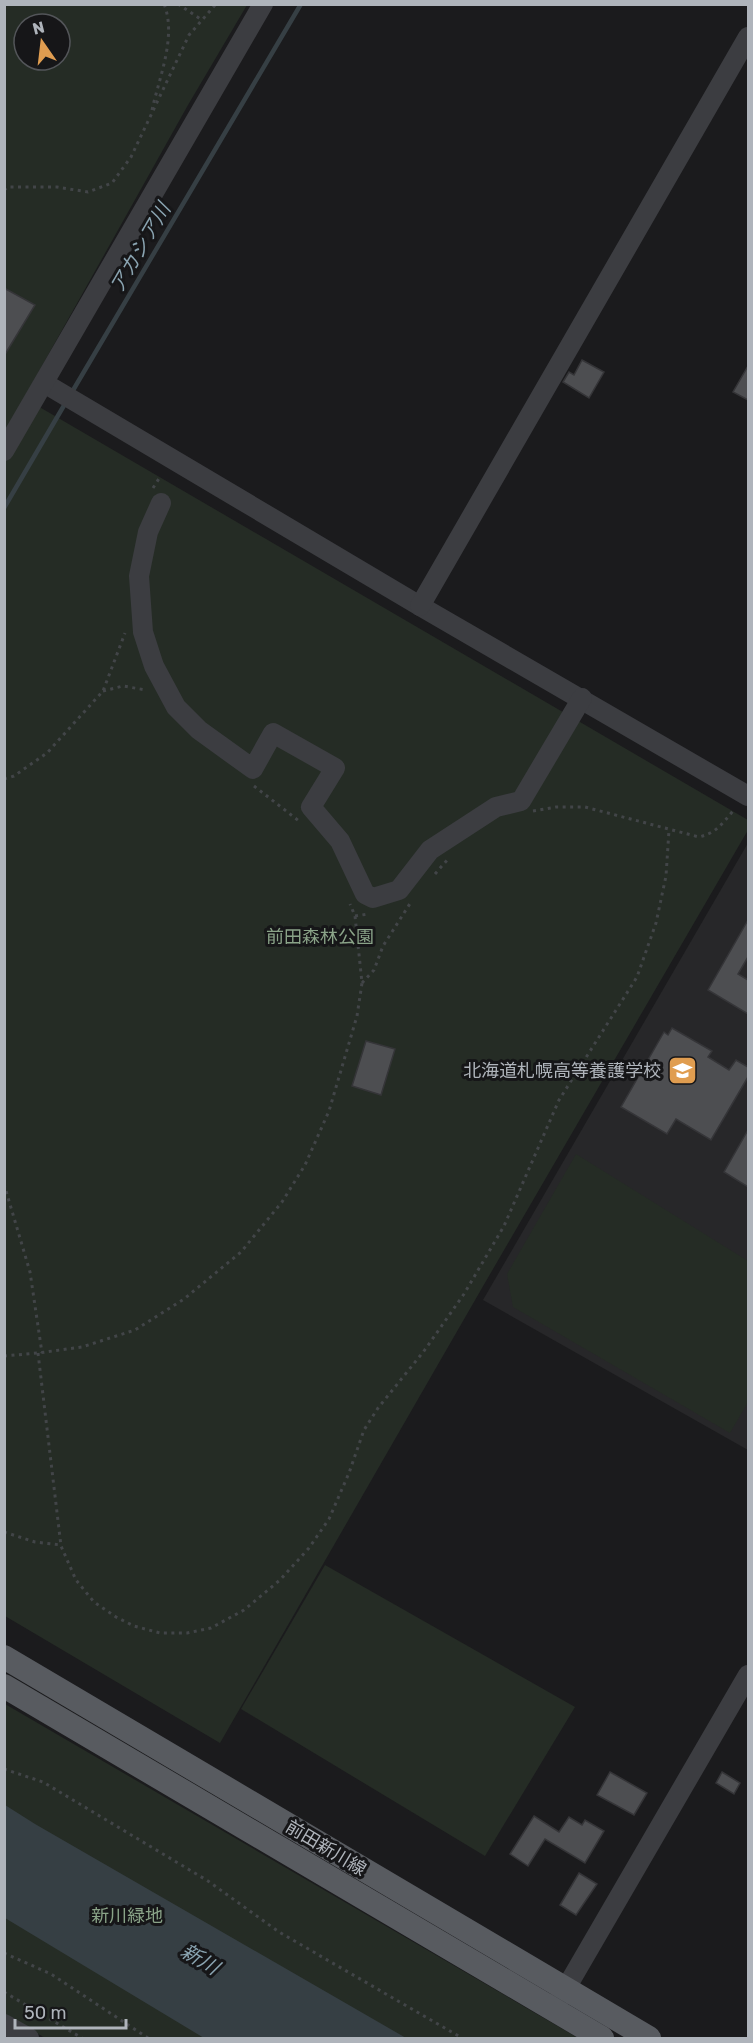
<svg xmlns="http://www.w3.org/2000/svg" width="753" height="2043" font-family="Rubik,'Noto Sans JP',sans-serif">
	<rect width="100%" height="100%" fill="#1b1b1d"/>
	<path fill="#272729" d="M748,843V1450L483,1300Z"/>
	<g fill="#252c25" fill-rule="evenodd">
		<path d="M4,5H247L188,105L24,398L748,820V830L482,1288L220,1743L5,1616ZM24,24H60V60H24Z"/>
		<path d="M576,1154L748,1261V1402L730,1433L513,1307L507,1274Z"/>
		<path d="M325,1565L575,1707L485,1856L241,1709Z"/>
		<path d="M5,1704L578,2038H45L5,2014Z"/>
	</g>
	<path fill="#363f44" d="M5,1805L35,1824L406,2038H204L5,1918Z"/>
	<g fill="none" stroke-linecap="round" stroke-linejoin="round">
		<g stroke="#363f44" stroke-width="4.5">
			<path d="M72,392L301,4"/>
			<path d="M4,508L66,402"/>
		</g>
	</g>
	<g fill="#4d4e51" stroke="#353538" stroke-width="1.5">
		<path d="M4,288L35,305L4,356Z"/>
		<path d="M582,360L604,372L589,398L563,382L569,372L574,375Z"/>
		<path d="M748,366V400L733,392Z"/>
		<path d="M748,920V957L738,974L748,980V1014L708,990Z"/>
		<path d="M672,1028L712,1051L708,1057L729,1070L736,1060L748,1067V1077L711,1140L676,1119L667,1134L621,1107L664,1032L668,1035Z"/>
		<path d="M366,1041L395,1049L381,1095L352,1086Z"/>
		<path d="M748,1130V1187L724,1172Z"/>
		<path d="M610,1772L647,1793L634,1815L597,1795Z"/>
		<path d="M722,1772L740,1783L734,1794L716,1783Z"/>
		<path d="M534,1816L559,1832L569,1817L582,1825L585,1820L604,1831L585,1863L545,1839L528,1866L510,1854Z"/>
		<path d="M579,1873L597,1884L576,1915L560,1905Z"/>
	</g>
	<g fill="none" stroke-linecap="round" stroke-linejoin="round">
		<g stroke="#424548" stroke-width="3" stroke-dasharray="3 4.5" stroke-linecap="butt">
			<path d="M178,4L202,20"/>
			<path d="M152,110C159,78 177,36 164,4"/>
			<path d="M4,190L8,187H57L88,192L112,183L131,157L189,35L216,4"/>
			<path d="M153,488L160,477"/>
			<path d="M103,691L123,686L146,690"/>
			<path d="M4,779L14,776L47,753L103,691L125,633"/>
			<path d="M254,786L299,821"/>
			<path d="M533,811L556,807H585L699,837C716,833 722,824 733,811"/>
			<path d="M435,874L448,859"/>
			<path d="M355,916L368,914"/>
			<path d="M362,983L374,970L383,946L411,902"/>
			<path d="M4,1184L30,1272L42,1353"/>
			<path d="M38,1353L61,1546L76,1580L94,1602L116,1617L134,1626L160,1633H187L211,1628L244,1610L280,1580L309,1548L329,1519L349,1473L364,1430L378,1408L424,1351L464,1294L504,1226L559,1100L637,977L656,923L666,876L669,830"/>
			<path d="M4,1356L38,1353L82,1347L135,1330L184,1299L241,1252L282,1202L305,1165L329,1111L357,1016L362,983L355,916L350,904"/>
			<path d="M4,1532L35,1542L61,1545"/>
			<path d="M4,1769L43,1782L208,1881L279,1932L462,2038"/>
			<path d="M4,1953L51,1974L148,2038"/>
			<path d="M4,1992L82,2038"/>
		</g>
		<g stroke="#3c3d41" stroke-width="20">
			<path d="M44,383L420,606L748,796"/>
			<path d="M4,451L263,4"/>
			<path d="M161,503L148,532L139,576L143,632L154,666L176,707L199,730L253,769L273,733L335,768L311,807L340,841L365,894L373,898L399,890L430,850L496,807L521,801L582,698"/>
			<path d="M420,606L748,37"/>
			<path d="M558,2002L748,1675"/>
			<path d="M4,2024L29,2038"/>
		</g>
		<g stroke="#585b60" stroke-width="24">
			<path d="M4,1657L649,2038"/>
			<path d="M4,1686L602,2038"/>
		</g>
	</g>
	<defs>
		<symbol id="school-square" viewBox="-11 -11 22 22"><rect x="-9" y="-9" width="18" height="18" rx="4" fill="#e09d50" stroke="#161618"/><path d="M0-5L7-2L0 1L-7-2ZM-4 1L0 2.5L4 1V4Q0 6-4 4Z" fill="#fff"/></symbol>
	</defs>
	<g fill-rule="evenodd">
		<use href="#school-square" x="666" y="1054" width="33" height="33"/>
	</g>
	<g text-anchor="middle" stroke-width="6" stroke-linejoin="round" paint-order="stroke">
		<g font-size="18" fill="#8aa388" stroke="#161618">
			<text x="320" y="943">前田森林公園</text>
			<text x="127" y="1922">新川緑地</text>
		</g>
		<g font-size="18" fill="#afb4bb" stroke="#161618" text-anchor="end">
			<text x="661" y="1077">北海道札幌高等養護学校</text>
		</g>
		<g font-size="18" fill="#afb4bb" stroke="#161618">
			<text transform="translate(326 1848) rotate(31)" y="6">前田新川線</text>
		</g>
		<g font-size="20" font-style="italic" fill="#8aa4b1" stroke="#161618">
			<text transform="translate(140 248) rotate(-60)" y="7">アカシア川</text>
			<text transform="translate(200 1959) rotate(31)" y="7">新川</text>
		</g>
	</g>
	<rect width="753" height="2043" fill="none" stroke="#afb4bb" stroke-width="12"/>
	<g transform="translate(42 42) rotate(346)"><circle r="28" fill="#161618" stroke="#535559" stroke-width="1.5"/>
	<path d="M0-4.5L10 22L0 15L-10 22Z" fill="#e09d50"/>
	<text y="-9" font-size="16" font-weight="bold" text-anchor="middle" fill="#afb4bb">N</text>
	</g>
	<path d="M15 2019v9h111v-9" fill="none" stroke="#afb4bb" stroke-width="3"/>
	<text x="24" y="2019" font-size="18" fill="#afb4bb" stroke="#161618" stroke-width="4.5" paint-order="stroke">50 m</text>
</svg>
